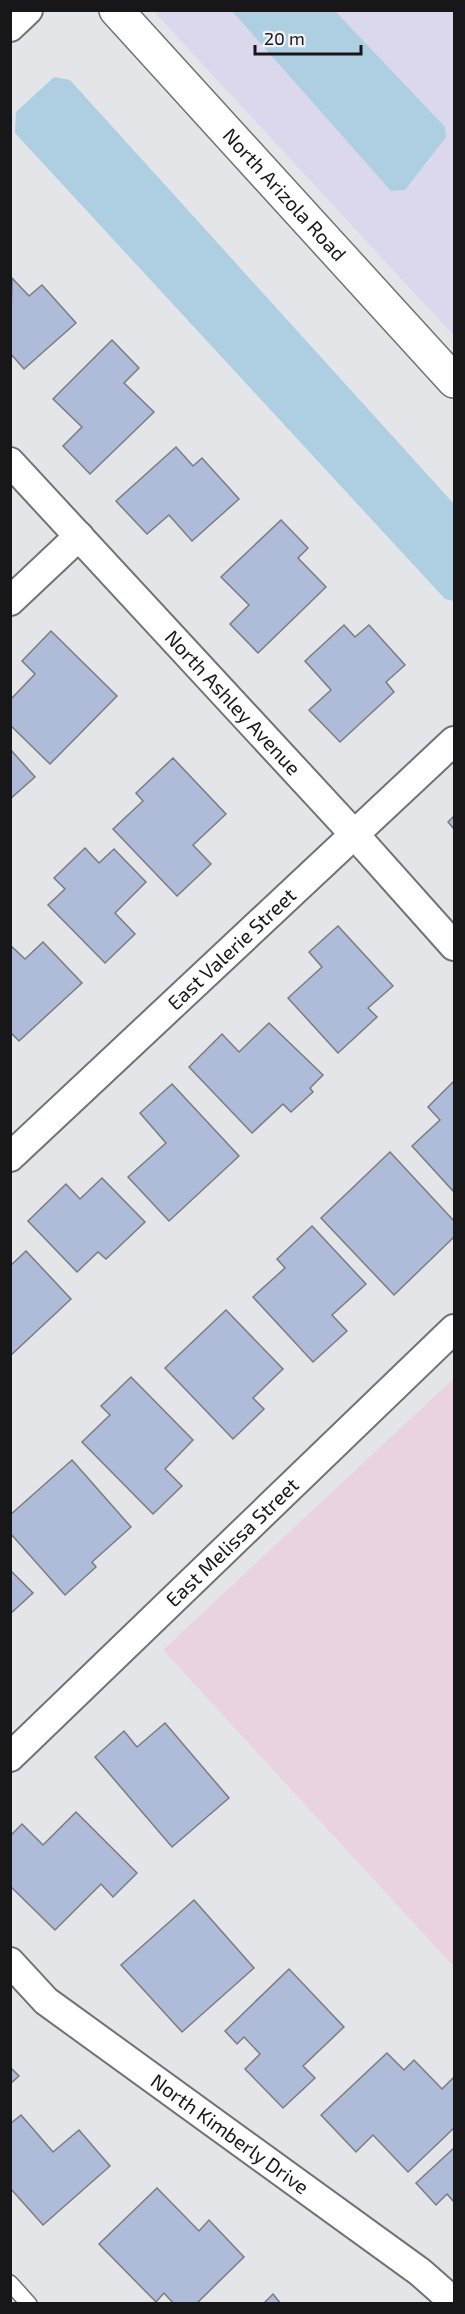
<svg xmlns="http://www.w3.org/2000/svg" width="465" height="2314" font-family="'Exo 2',sans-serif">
	<rect width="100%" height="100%" fill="#e3e5e9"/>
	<path fill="#dbd8ee" d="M155,11H454V336L158,16Z"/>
	<path fill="#ead3e0" d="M454,1378V1967L163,1650Z"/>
	<g fill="#aecfe2">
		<path d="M232,11H335L445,127L446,137L405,190L391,191Z"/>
		<path d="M54,77L70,80L454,504V601L445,599L15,133L16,112Z"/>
	</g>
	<g fill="#aebcd9" stroke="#7a7c7f" stroke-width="1.5">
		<path d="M12,278L29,296L42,285L76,323L24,369L10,353Z"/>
		<path d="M112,340L139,368L124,383L154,412L90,474L63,446L82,427L53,399Z"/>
		<path d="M176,447L193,466L202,458L239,499L192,541L169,515L147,534L116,501Z"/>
		<path d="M281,520L308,548L298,558L326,587L258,653L230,624L249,605L221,577Z"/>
		<path d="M344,625L355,637L369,625L405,665L386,682L394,692L340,742L309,710L331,690L305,661Z"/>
		<path d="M51,631L117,696L50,764L10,725V700L35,674L22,661Z"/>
		<path d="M10,749L35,777L10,799Z"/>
		<path d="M173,758L226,814L193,845L211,864L177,896L113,829L143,801L136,793Z"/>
		<path d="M454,816V829L448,822Z"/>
		<path d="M85,848L99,863L114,849L146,882L115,913L135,934L105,963L48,905L65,889L54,878Z"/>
		<path d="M338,926L393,986L368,1008L377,1017L338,1053L288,998L322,967L309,952Z"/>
		<path d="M43,942L82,983L19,1041L10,1032V945L25,959Z"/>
		<path d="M269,1023L323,1075L310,1088L313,1092L291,1112L283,1104L252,1133L189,1067L222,1034L239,1052Z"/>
		<path d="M454,1081V1192L412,1146L440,1120L428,1107Z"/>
		<path d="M172,1084L239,1156L169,1221L128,1177L166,1143L140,1113Z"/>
		<path d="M390,1152L454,1221V1237L394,1295L321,1218Z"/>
		<path d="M102,1178L145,1222L106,1259L98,1252L77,1272L28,1221L66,1184L80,1199Z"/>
		<path d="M312,1226L366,1284L332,1315L347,1331L313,1362L253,1297L285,1268L277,1259Z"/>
		<path d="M26,1251L71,1299L10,1356V1266Z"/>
		<path d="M226,1310L283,1369L253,1398L264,1409L233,1439L165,1368Z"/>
		<path d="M131,1377L193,1440L165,1469L182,1486L153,1514L82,1442L110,1415L101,1406Z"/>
		<path d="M72,1460L131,1527L92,1562L96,1567L65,1595L10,1533V1515Z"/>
		<path d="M10,1570L33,1593L10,1614Z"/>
		<path d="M165,1723L229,1798L172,1847L95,1757L124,1731L137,1747Z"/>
		<path d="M76,1812L137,1873L113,1897L101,1884L55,1930L10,1886V1836L22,1824L43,1845Z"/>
		<path d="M194,1900L254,1968L182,2032L121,1965Z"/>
		<path d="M289,1969L344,2027L303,2066L315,2078L283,2108L245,2069L260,2054L244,2037L237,2044L225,2031Z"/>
		<path d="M387,2053L404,2070L414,2060L442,2089L454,2077V2128L408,2172L373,2135L356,2152L321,2115Z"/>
		<path d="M10,2067L19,2076L10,2084Z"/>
		<path d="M21,2115L53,2152L79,2130L110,2166L43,2225L10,2188V2124Z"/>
		<path d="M454,2148V2202L447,2194L436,2205L416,2183Z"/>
		<path d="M157,2188L199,2231L209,2220L244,2257L196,2304H174L164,2293L156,2302L99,2244Z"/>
		<path d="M273,2294L281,2304H263Z"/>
	</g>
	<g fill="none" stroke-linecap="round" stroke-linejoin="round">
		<defs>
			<path id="service" d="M10,2283L29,2304"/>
			<g id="minor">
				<path d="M10,27L28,10"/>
				<path id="s1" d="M10,462L354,834L454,946"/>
				<path d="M10,601L79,536"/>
				<path id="s2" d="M10,1157L454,741"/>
				<path id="s3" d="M10,1757L454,1329"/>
				<path id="s4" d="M10,1962L46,2001L420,2272L454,2302"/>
			</g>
			<g id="tertiary">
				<path id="s5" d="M116,10L454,381"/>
			</g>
		</defs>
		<use href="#service" stroke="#717276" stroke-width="18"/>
		<use href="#minor" stroke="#717276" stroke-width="32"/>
		<use href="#tertiary" stroke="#717276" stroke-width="36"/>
		<use href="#service" stroke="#fff" stroke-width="15"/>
		<use href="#minor" stroke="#fff" stroke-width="28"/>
		<use href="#tertiary" stroke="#fff" stroke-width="33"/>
	</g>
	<g text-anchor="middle" stroke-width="6" stroke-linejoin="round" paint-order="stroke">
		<g font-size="20" fill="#171719" stroke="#f0f2f6">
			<text dy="7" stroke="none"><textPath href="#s5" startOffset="250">North Arizola Road</textPath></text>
			<text dy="7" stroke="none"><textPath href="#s1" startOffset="328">North Ashley Avenue</textPath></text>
			<text dy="7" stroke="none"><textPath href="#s2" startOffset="304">East Valerie Street</textPath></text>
			<text dy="7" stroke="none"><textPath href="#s3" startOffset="309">East Melissa Street</textPath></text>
			<text dy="7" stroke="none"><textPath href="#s4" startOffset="280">North Kimberly Drive</textPath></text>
		</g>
	</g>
	<rect width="465" height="2314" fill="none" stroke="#171719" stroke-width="24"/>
	<path d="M255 45v9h106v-9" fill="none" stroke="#171719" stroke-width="3"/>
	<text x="264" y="45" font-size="18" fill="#171719" stroke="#f0f2f6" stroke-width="4.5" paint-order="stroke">20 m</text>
</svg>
